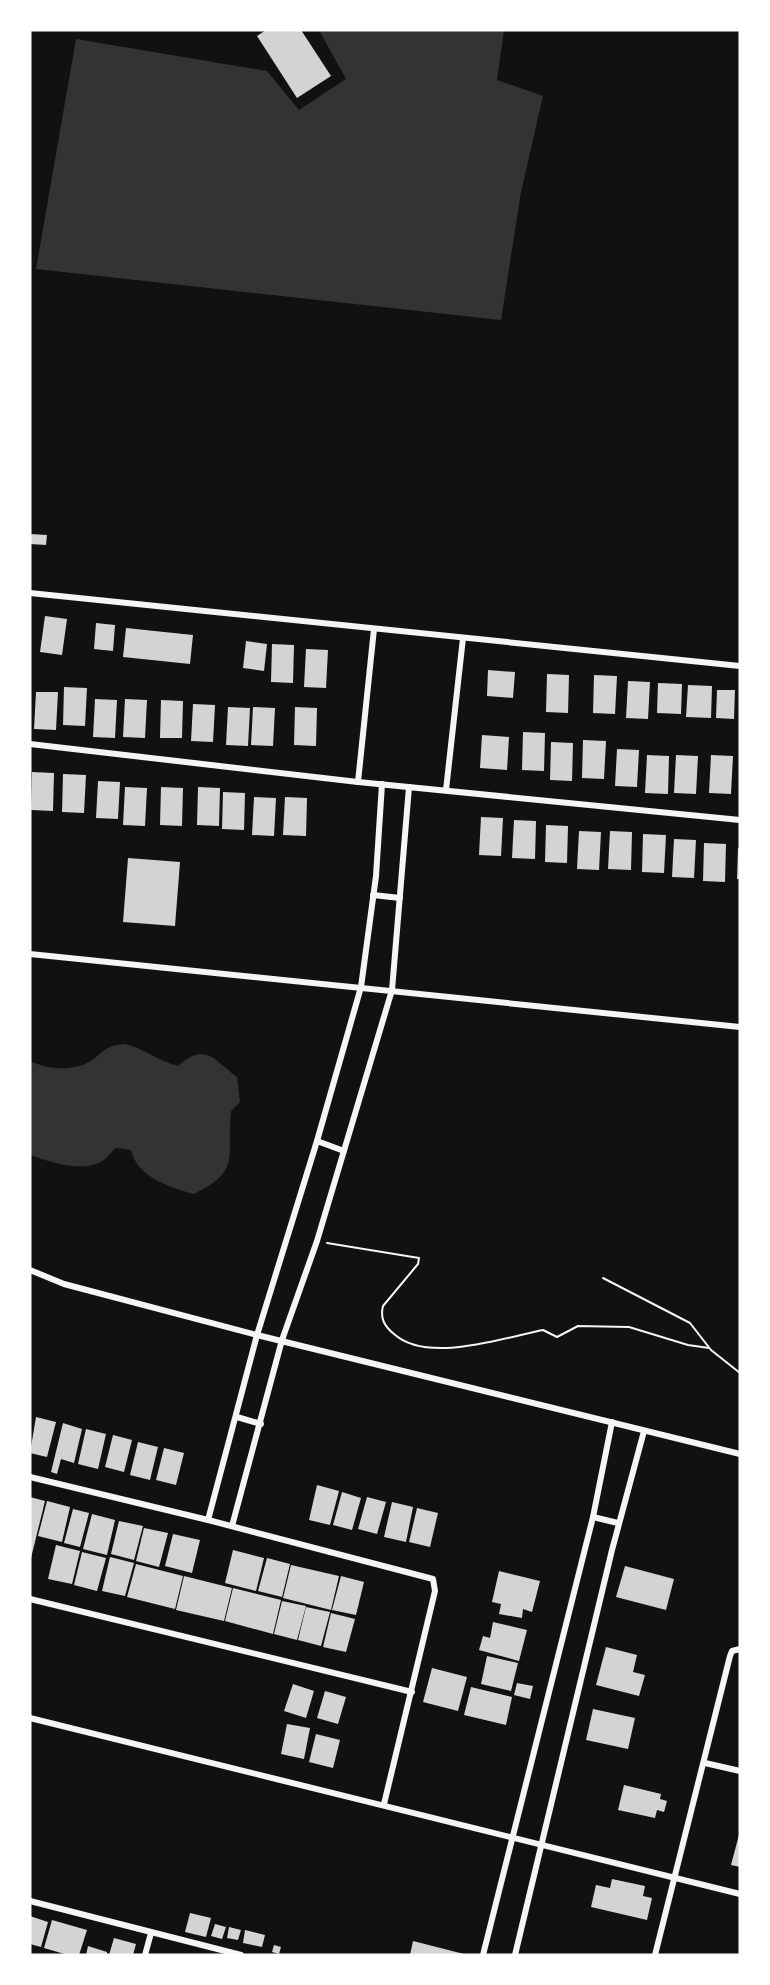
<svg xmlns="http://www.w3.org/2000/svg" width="770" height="1985" font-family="'Sofia Sans Condensed',sans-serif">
	<rect width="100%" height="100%" fill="#111"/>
	<g fill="#333">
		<path d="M322,30L504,31L497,80L543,96L521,192L501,320L36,269L76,39L267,71L299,110L346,79L320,32Z"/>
		<path d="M125,1044C144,1048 158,1061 178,1066C205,1041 214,1060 237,1077L240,1102L231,1111C226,1156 243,1170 194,1194C169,1187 137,1177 131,1150L116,1148C112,1151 110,1154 106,1158C88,1175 50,1162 30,1155V1061C47,1069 67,1071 85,1064C104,1055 100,1046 125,1044Z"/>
	</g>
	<g fill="#d3d3d3">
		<path d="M266,30H301L331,76L297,98L257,36Z"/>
		<path d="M30,534L47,535L46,545L30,544Z"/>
		<path d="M45,616L67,619L62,655L40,652Z"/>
		<path d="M96,623L115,625L113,651L94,649Z"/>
		<path d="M126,628L193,635L190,664L123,657Z"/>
		<path d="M246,641L267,644L264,671L243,668Z"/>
		<path d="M272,644L294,645L293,683L271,682Z"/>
		<path d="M306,649L328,650L326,688L304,687Z"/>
		<path d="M488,670L515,672L513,698L487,696Z"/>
		<path d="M547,674L569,675L568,713L546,712Z"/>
		<path d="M594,675L617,676L615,714L593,713Z"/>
		<path d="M628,681L650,682L648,719L626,718Z"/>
		<path d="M658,683L682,684L681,714L657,713Z"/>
		<path d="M688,685L712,686L711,718L686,717Z"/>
		<path d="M64,687L87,688L85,726L63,725Z"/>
		<path d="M717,690H735L734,719L716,718Z"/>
		<path d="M36,692H58L56,730L34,729Z"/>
		<path d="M95,699L117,700L115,738L93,737Z"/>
		<path d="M125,699L147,700L145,738L123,737Z"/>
		<path d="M161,700L183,701L182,738H160Z"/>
		<path d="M193,704L215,705L213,742L191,741Z"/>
		<path d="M228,707L250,708L248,746L226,745Z"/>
		<path d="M253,707L275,708L273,746L251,745Z"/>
		<path d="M295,707L317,708L316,746L294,745Z"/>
		<path d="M523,732L545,733L544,771L522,770Z"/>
		<path d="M482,735L509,737L507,770L480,768Z"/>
		<path d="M583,740L606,741L604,779L582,778Z"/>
		<path d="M551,742L573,743L572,781L550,780Z"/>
		<path d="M617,749L639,750L637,787L615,786Z"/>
		<path d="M647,755L669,756L668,794L645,793Z"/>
		<path d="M676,755L698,756L696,794L674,793Z"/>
		<path d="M711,755L733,756L731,794L709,793Z"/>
		<path d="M32,772L54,773L53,811L31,810Z"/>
		<path d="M63,774L86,775L84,813L62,812Z"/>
		<path d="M98,781L120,782L118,819L96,818Z"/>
		<path d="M125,787L147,788L145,826L123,825Z"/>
		<path d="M161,787L183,788L182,826L160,825Z"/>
		<path d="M198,787L220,788L219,826L197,825Z"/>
		<path d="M223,792L245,793L244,830L222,829Z"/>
		<path d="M254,797L276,798L274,836L252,835Z"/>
		<path d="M285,797L307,798L306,836L283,835Z"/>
		<path d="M481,817L503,818L501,856L479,855Z"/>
		<path d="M514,820L536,821L535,859L512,858Z"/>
		<path d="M546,825L568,826L567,863L545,862Z"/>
		<path d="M579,831L601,832L599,870L577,869Z"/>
		<path d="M610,831L632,832L631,870L608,869Z"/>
		<path d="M643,834L666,835L664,873L642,872Z"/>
		<path d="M674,839L696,840L694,878L672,877Z"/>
		<path d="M704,843L726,844L725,882L703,881Z"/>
		<path d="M738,848H740V879H737Z"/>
		<path d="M128,858L180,862L175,926L123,922Z"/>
		<path d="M36,1417L56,1422L47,1457L30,1453Z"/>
		<path d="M63,1423L82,1429L74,1463L61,1459L57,1474L51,1472Z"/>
		<path d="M86,1429L106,1434L98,1469L78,1464Z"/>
		<path d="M113,1435L132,1440L124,1472L105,1467Z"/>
		<path d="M138,1442L158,1447L150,1480L130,1475Z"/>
		<path d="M164,1448L184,1453L176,1485L156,1480Z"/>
		<path d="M317,1485L339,1491L330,1525L309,1520Z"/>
		<path d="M342,1492L361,1498L352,1530L333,1525Z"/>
		<path d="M30,1497L45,1501L31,1558H30Z"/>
		<path d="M367,1497L386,1502L377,1534L358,1529Z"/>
		<path d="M47,1501L70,1507L62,1542L38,1536Z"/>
		<path d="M392,1502L413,1507L406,1542L384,1537Z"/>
		<path d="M417,1508L438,1513L430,1547L409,1542Z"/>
		<path d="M73,1509L89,1513L80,1547L64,1543Z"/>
		<path d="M92,1514L115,1520L107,1555L83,1549Z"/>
		<path d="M119,1521L143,1526L134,1560L111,1554Z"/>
		<path d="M144,1528L168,1533L159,1567L136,1561Z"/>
		<path d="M173,1534L200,1540L192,1573L165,1566Z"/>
		<path d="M56,1545L80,1551L72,1584L48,1579Z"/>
		<path d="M233,1550L264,1558L256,1591L225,1583Z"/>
		<path d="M82,1552L106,1558L97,1591L74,1585Z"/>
		<path d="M110,1557L134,1563L125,1596L102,1591Z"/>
		<path d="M267,1558L290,1564L282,1597L258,1591Z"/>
		<path d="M136,1564L183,1576L175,1609L127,1597Z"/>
		<path d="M291,1565L339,1576L331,1610L283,1598Z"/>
		<path d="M625,1566L674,1579L666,1610L616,1597Z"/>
		<path d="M499,1571L540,1581L532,1612L523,1609L522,1618L499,1614L501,1604L492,1602Z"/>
		<path d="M184,1576L232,1588L224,1621L176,1610Z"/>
		<path d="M341,1576L364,1582L356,1615L332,1610Z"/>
		<path d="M233,1588L281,1600L273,1634L225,1621Z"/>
		<path d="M282,1601L306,1606L297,1640L274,1634Z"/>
		<path d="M306,1607L330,1612L321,1646L298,1640Z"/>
		<path d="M331,1613L355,1619L346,1652L323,1647Z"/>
		<path d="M493,1622L527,1630L519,1661L479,1650L483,1636L490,1638Z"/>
		<path d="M606,1647L637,1655L633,1672L645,1675L639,1696L596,1685Z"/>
		<path d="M487,1656L518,1663L511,1691L481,1684Z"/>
		<path d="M432,1668L467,1677L458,1711L423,1702Z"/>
		<path d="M517,1683L533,1686L530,1699L514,1695Z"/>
		<path d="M293,1684L314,1691L306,1718L284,1711Z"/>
		<path d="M471,1687L512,1697L506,1725L464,1715Z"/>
		<path d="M325,1691L346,1697L338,1724L317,1718Z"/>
		<path d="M593,1709L635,1718L628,1749L586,1740Z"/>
		<path d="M287,1724L310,1728L304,1759L281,1754Z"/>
		<path d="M316,1734L340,1740L333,1768L309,1762Z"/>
		<path d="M624,1785L661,1794L660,1799L667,1801L664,1812L657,1810L655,1818L618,1810Z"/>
		<path d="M740,1831V1867L731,1865Z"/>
		<path d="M612,1879L645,1886L643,1896L652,1898L647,1920L591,1907L596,1885L610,1888Z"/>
		<path d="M190,1913L211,1918L206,1937L185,1932Z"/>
		<path d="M30,1916L48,1922L41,1947L30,1944Z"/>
		<path d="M52,1920L87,1930L79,1955H68L44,1948Z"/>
		<path d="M215,1924L226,1927L222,1939L211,1936Z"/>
		<path d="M229,1927L241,1930L238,1940L227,1938Z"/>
		<path d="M245,1930L265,1935L262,1947L243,1943Z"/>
		<path d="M114,1938L136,1944L133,1955H109Z"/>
		<path d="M413,1941L464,1954V1955H410Z"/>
		<path d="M274,1945L281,1947L279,1954L272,1952Z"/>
		<path d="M88,1946L107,1952V1955H86Z"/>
	</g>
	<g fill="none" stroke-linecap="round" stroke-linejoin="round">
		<g stroke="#f5f5f5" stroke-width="2">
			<path d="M327,1243L419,1258L418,1264L383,1306C380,1318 384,1326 394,1334C427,1364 503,1338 543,1330L557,1337L578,1326L629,1327L688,1345L709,1348"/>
			<path d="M603,1278L690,1323L711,1350L740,1373"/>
		</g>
		<g stroke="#f5f5f5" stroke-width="6">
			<path d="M30,593L740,666"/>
			<path d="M30,744L358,782L740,820"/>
			<path d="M358,782L374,629"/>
			<path d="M446,790L463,638"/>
			<path d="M373,895L400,898"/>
			<path d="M30,954L740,1027"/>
			<path d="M317,1141L344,1151"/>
			<path d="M30,1270L64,1284L257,1335L740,1454"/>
			<path d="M237,1417L261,1424"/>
			<path d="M30,1477L208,1520L433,1579L435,1591L384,1804"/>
			<path d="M593,1517L618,1523"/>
			<path d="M208,1520L257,1335L317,1141L361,987L376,876L382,784"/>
			<path d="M232,1526L282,1340L317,1241L392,990L409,787"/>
			<path d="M30,1599L412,1692"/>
			<path d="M30,1718L740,1894"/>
			<path d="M705,1763L740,1771"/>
			<path d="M30,1901L241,1955"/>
			<path d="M145,1955L151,1933"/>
			<path d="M483,1955L593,1517L612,1422"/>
			<path d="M515,1955L612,1550L644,1431"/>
			<path d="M655,1955L730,1656L732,1651L740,1649"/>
		</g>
	</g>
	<rect width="770" height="1985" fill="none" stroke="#ffffff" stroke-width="63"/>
</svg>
